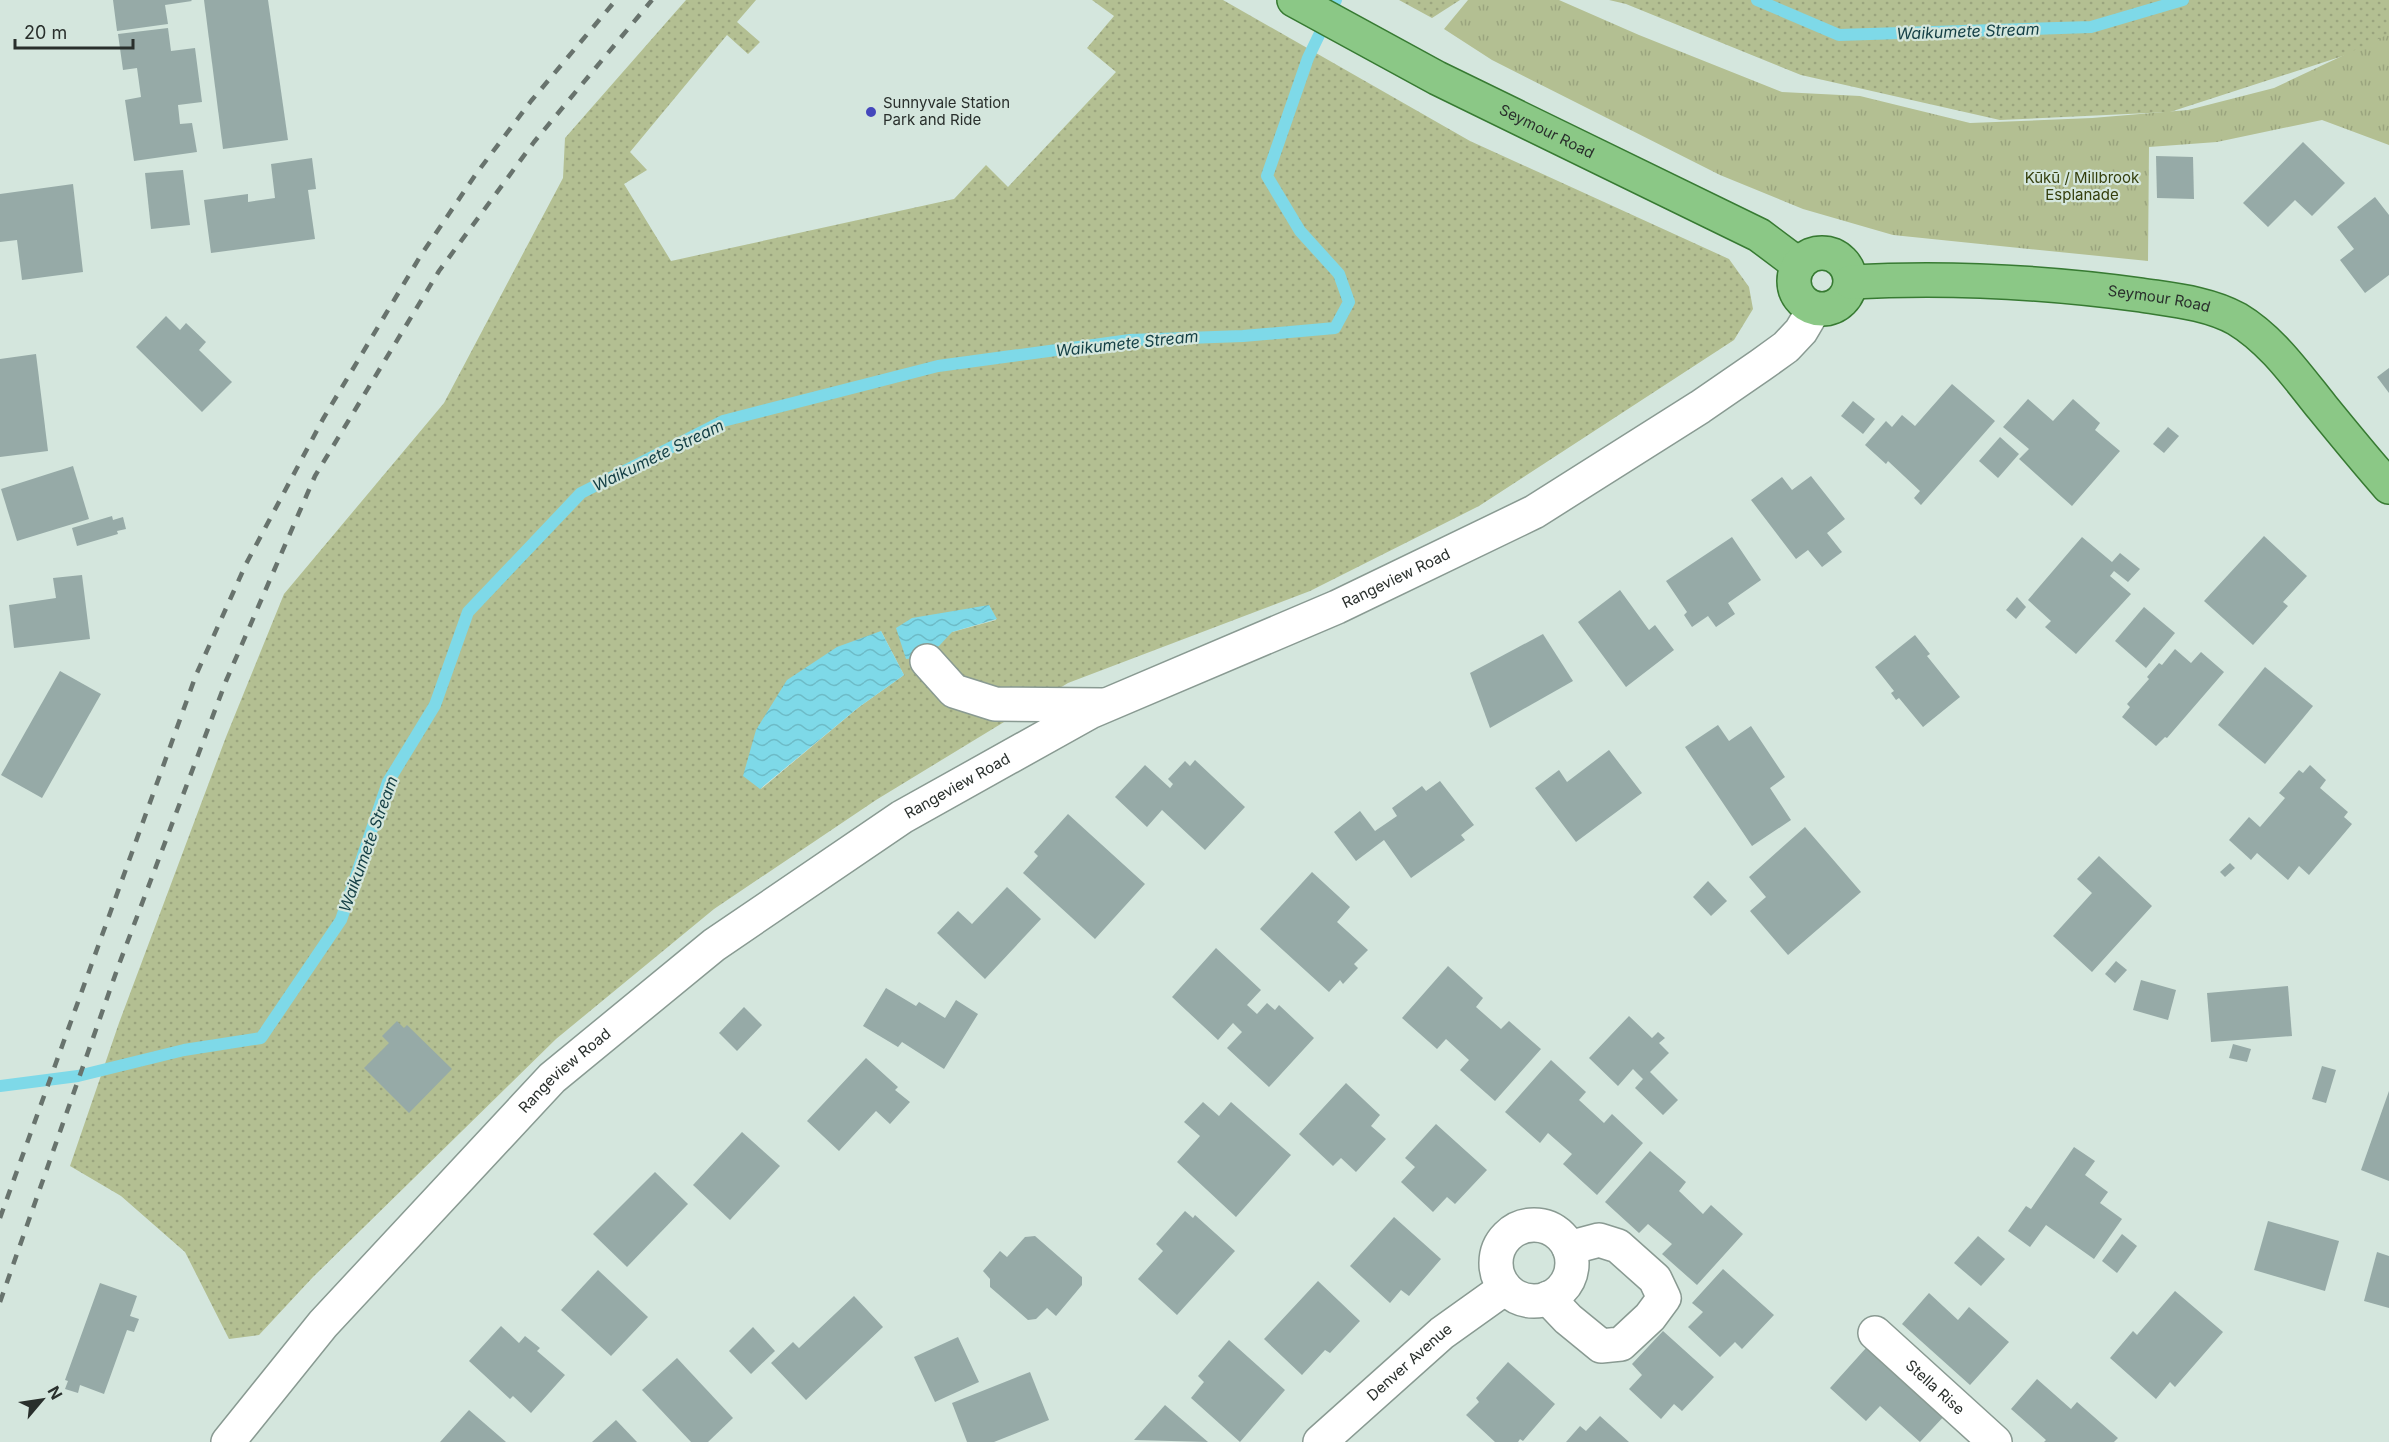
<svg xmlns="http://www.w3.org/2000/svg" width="2389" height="1442" font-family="Inter,sans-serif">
	<defs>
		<pattern id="grass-dots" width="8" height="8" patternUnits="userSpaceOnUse" patternTransform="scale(1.5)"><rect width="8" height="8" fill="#b3bf92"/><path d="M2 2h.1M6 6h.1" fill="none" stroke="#9aa47e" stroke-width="1.8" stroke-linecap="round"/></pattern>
		<pattern id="park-tufts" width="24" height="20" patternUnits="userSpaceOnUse" patternTransform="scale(1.5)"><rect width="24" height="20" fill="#b3bf92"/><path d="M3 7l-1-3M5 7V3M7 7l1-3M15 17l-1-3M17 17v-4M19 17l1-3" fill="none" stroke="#9aa47e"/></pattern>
		<pattern id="water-waves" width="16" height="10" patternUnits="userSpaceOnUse" patternTransform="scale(1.5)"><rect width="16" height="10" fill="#7ed9e8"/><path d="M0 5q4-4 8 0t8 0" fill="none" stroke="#6dbbc7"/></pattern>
	</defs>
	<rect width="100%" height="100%" fill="#d4e6dd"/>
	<g fill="url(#grass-dots)" fill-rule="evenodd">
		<path d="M686,0H756L737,22L760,42L748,54L727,35L630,152L647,170L624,184L671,261L954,199L986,165L1008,187L1116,72L1087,48L1114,16L1092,0H1223L1470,141L1729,259L1749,287L1753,309L1734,340L1479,506L1310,591L1068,683L876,800L714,909L556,1039L313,1277L259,1335L229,1339L185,1252L121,1196L70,1166L119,1023L226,737L284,594L444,403L563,178L565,138ZM989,605L996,620L952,632ZM881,631L904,675L859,707L761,789Z"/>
		<path d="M1399,0H1460L1432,18Z"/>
		<path d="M1609,0H2389V41L2170,112L2000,120L1801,75L1626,4Z"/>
	</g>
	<path fill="url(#park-tufts)" d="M1468,0H1559L1639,35L1782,92L1860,96L1970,123L2092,118L2188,110L2274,88L2389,34V145L2322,120L2217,142L2149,147L2148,261L1893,235L1803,209L1720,175L1492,60L1444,29Z"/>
	<g fill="url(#water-waves)">
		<path d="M989,605L997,619L952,632L939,646L915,658L906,659L896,628L912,618Z"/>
		<path d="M881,631L904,675L859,707L760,789L743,776L756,730L787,680L837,647Z"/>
	</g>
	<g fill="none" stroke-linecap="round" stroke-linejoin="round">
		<g stroke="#7ed9e8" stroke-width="12">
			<path d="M1757,0L1839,35L2091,27L2183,0"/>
			<path d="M0,1086L78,1076L184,1050L261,1038L341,920L388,782L435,705L468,612L581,493L723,421L938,366L1130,340L1243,336L1335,328L1349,302L1339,274L1300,231L1267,176L1308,58L1336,0"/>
		</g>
	</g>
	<g fill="#96aaa7">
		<path d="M113,0H191L192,1L165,5L168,24L117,31Z"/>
		<path d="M204,0H268L288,140L223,149Z"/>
		<path d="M168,28L171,51L195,48L202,102L178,105L180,124L192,123L197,152L134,161L125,100L141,97L137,68L123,70L118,34Z"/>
		<path d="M2303,142L2345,183L2312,216L2295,200L2268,227L2243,203Z"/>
		<path d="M2156,156L2193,157L2194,199L2157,198Z"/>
		<path d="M312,158L316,189L308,190L315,239L211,253L204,200L248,194V202L275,198L271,164Z"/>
		<path d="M183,170L190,225L151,229L145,173Z"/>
		<path d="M73,184L83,272L22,280L17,240L0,242V194Z"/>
		<path d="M2375,197L2389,215V275L2365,293L2340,260L2354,249L2337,227Z"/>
		<path d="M166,316L180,330L186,323L206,342L199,350L232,382L202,412L136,347Z"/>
		<path d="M36,354L48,451L0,457V359Z"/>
		<path d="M2389,368V393L2377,377Z"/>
		<path d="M1952,384L1995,421L1921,505L1914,498L1920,491L1888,461L1886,464L1865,445L1886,421L1892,427L1902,415L1915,426Z"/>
		<path d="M2028,399L2053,421L2073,399L2100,423L2095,430L2120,451L2072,506L2019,459L2029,449L2003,427Z"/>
		<path d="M1853,401L1875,419L1863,434L1841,416Z"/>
		<path d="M2168,427L2179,436L2164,453L2153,444Z"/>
		<path d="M2000,437L2019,454L1998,478L1979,461Z"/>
		<path d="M73,466L89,519L17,541L1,489Z"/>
		<path d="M1811,476L1845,519L1827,533L1842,552L1822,567L1808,550L1796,559L1751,500L1782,477L1792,490Z"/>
		<path d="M112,516L113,520L123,517L126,529L117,531L118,534L77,546L72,528Z"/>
		<path d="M2264,536L2307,576L2283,602L2288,606L2253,645L2204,601Z"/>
		<path d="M1732,537L1761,580L1728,603L1735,614L1716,627L1708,616L1692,627L1684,615L1687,612L1666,581Z"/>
		<path d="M2082,537L2112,562L2120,553L2140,569L2128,582L2114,571L2110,576L2131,594L2076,654L2045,627L2051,621L2028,600Z"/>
		<path d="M82,575L90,639L14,648L9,605L56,598L53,578Z"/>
		<path d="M1620,590L1649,630L1655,625L1674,650L1626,687L1578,622Z"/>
		<path d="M2017,597L2026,607L2016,619L2006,610Z"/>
		<path d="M2144,607L2175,633L2146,668L2115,641Z"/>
		<path d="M1543,634L1573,681L1490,728L1470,673Z"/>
		<path d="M1915,635L1930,654L1927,656L1960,697L1923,727L1899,698L1896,700L1891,693L1894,691L1875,667Z"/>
		<path d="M2175,649L2191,663L2201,652L2224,672L2167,738L2165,737L2156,746L2122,717L2130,707L2127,704L2149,679L2147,677L2159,663L2162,665Z"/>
		<path d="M2265,667L2313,706L2265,764L2218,725Z"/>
		<path d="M60,671L101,694L42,798L1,775Z"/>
		<path d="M1718,725L1729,741L1751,726L1785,777L1770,788L1791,820L1752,846L1685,747Z"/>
		<path d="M1609,750L1642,793L1576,842L1535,788L1559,770L1567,782Z"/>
		<path d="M1195,760L1245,807L1205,850L1162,810L1147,827L1115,797L1145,765L1170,788L1173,784L1168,779L1185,761L1190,766Z"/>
		<path d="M2310,765L2326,780L2320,788L2348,812L2344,817L2352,824L2309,875L2299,866L2288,880L2257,853L2251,860L2229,840L2249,817L2260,827L2285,798L2279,793L2299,770L2303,773Z"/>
		<path d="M1440,781L1474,825L1461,835L1465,840L1411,878L1384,840L1356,861L1334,832L1360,811L1375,831L1397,816L1392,808L1422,786L1426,791Z"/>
		<path d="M1068,814L1145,884L1095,939L1023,873L1038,856L1034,852Z"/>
		<path d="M1805,827L1861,892L1788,955L1750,911L1766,897L1749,877Z"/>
		<path d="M2099,856L2152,906L2092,972L2053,936L2092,893L2077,879Z"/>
		<path d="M2230,863L2235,868L2225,877L2220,872Z"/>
		<path d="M1312,872L1350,907L1337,922L1368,950L1354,964L1358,968L1343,984L1340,980L1329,992L1260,929Z"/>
		<path d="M1708,881L1727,901L1711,916L1693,897Z"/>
		<path d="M1007,887L1041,919L985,979L937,933L958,911L972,924Z"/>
		<path d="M1216,948L1261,990L1247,1005L1257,1014L1267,1003L1275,1010L1279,1005L1314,1038L1269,1087L1227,1048L1242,1032L1233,1023L1218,1040L1172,997Z"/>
		<path d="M2116,961L2127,970L2115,983L2105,974Z"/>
		<path d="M1448,966L1483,998L1476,1007L1501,1029L1509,1021L1541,1049L1495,1101L1460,1070L1469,1060L1446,1039L1437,1049L1402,1018Z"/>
		<path d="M2141,980L2176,990L2168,1020L2133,1010Z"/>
		<path d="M2288,986L2292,1036L2211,1042L2207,993Z"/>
		<path d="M886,988L916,1006L919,1002L945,1018L956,1000L978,1014L944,1069L902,1042L898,1047L863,1026Z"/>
		<path d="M744,1007L762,1025L737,1051L719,1033Z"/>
		<path d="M1629,1016L1652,1038L1658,1032L1665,1038L1659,1043L1669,1053L1650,1072L1678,1100L1663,1115L1635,1088L1643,1079L1633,1069L1618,1086L1589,1058Z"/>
		<path d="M397,1021L404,1028L407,1025L452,1069L409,1113L364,1068L389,1043L382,1036Z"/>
		<path d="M2233,1044L2251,1049L2247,1062L2229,1058Z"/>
		<path d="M866,1058L898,1087L895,1090L910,1102L890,1124L876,1111L839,1151L807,1121Z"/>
		<path d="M1551,1060L1586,1092L1579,1100L1604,1123L1612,1114L1643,1143L1597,1195L1563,1164L1572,1154L1548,1133L1540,1143L1505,1112Z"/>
		<path d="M2322,1066L2336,1070L2326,1103L2312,1099Z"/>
		<path d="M1346,1083L1380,1115L1371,1126L1386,1139L1356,1172L1341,1158L1333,1166L1299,1134Z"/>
		<path d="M2389,1091V1181L2361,1170Z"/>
		<path d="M1203,1102L1219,1116L1231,1102L1291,1155L1236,1217L1177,1162L1200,1136L1184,1122Z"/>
		<path d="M1436,1124L1487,1170L1455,1204L1447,1197L1433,1212L1401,1182L1415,1167L1405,1158Z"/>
		<path d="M742,1132L780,1166L730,1220L693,1185Z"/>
		<path d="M2074,1147L2095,1161L2085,1175L2108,1192L2100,1203L2122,1219L2094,1259L2046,1225L2030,1247L2008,1231L2026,1206L2031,1209Z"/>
		<path d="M1650,1151L1686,1182L1679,1191L1703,1214L1711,1205L1743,1234L1697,1285L1662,1254L1672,1244L1648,1224L1639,1233L1605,1202Z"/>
		<path d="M655,1172L688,1204L627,1267L593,1234Z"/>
		<path d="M1185,1211L1193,1218L1195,1215L1235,1251L1177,1315L1138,1279L1163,1251L1156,1244Z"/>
		<path d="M1394,1217L1441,1259L1409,1296L1401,1290L1390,1303L1350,1266Z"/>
		<path d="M2268,1221L2339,1241L2325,1291L2254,1270Z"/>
		<path d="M2122,1234L2137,1246L2117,1273L2102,1261Z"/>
		<path d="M1035,1236L1082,1277V1285L1056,1316L1047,1308L1036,1319L1028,1320L990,1287V1279L983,1271L1000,1251L1007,1257L1025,1237Z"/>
		<path d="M1978,1236L2005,1259L1981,1286L1954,1263Z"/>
		<path d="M2377,1252L2389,1256V1308L2364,1301Z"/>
		<path d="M1723,1269L1774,1315L1742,1349L1735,1342L1720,1357L1688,1327L1703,1312L1692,1303Z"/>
		<path d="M598,1270L648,1317L611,1356L561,1310Z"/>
		<path d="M1318,1281L1360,1321L1330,1353L1325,1350L1302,1375L1264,1339Z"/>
		<path d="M100,1283L137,1296L130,1316L139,1319L134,1332L127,1330L104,1394L80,1385L78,1393L65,1389L68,1381L65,1380Z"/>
		<path d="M2175,1291L2223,1332L2175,1387L2170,1382L2156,1399L2110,1358L2133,1331L2137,1335Z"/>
		<path d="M1929,1293L1958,1320L1969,1307L2009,1342L1970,1385L1902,1324Z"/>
		<path d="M854,1296L883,1327L806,1400L771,1363L793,1342L799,1348Z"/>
		<path d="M501,1326L519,1343L525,1336L540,1348L537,1351L565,1375L531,1413L513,1396L510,1399L469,1361Z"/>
		<path d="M753,1327L775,1351L751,1374L729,1351Z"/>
		<path d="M1663,1331L1714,1377L1682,1411L1674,1404L1661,1419L1629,1389L1642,1375L1632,1364Z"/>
		<path d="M958,1337L979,1382L935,1402L914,1357Z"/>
		<path d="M1229,1340L1285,1390L1240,1442L1191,1398L1204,1382L1198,1376Z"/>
		<path d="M1866,1348L1900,1378L1908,1369L1946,1414L1920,1442L1880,1406L1866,1421L1830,1388Z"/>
		<path d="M677,1358L733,1418L708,1442H691L642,1390Z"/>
		<path d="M1508,1362L1555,1404L1523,1441L1520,1439L1518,1442H1495L1466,1415L1479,1402L1476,1398Z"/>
		<path d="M1030,1372L1049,1420L994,1442H967L952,1403Z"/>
		<path d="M2037,1379L2071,1409L2077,1402L2118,1438L2114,1442H2044L2046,1440L2011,1409Z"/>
		<path d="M1165,1405L1208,1442L1134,1440Z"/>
		<path d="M469,1410L506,1442H440Z"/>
		<path d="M1600,1416L1629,1442H1566L1580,1426L1586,1431Z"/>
		<path d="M616,1420L637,1442H592Z"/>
	</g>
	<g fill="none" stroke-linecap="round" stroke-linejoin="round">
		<defs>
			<g id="minor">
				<path d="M927,661L954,691L995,704L1102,705"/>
				<circle cx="1534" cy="1263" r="38"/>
				<path d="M1548,1298L1568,1319L1601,1346L1621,1344L1650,1317L1664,1298L1655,1279L1618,1246L1599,1240L1569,1248"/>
				<path id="s1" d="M1875,1333L1995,1442"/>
				<path id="s2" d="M228,1442L323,1324L552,1078L714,945L902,817L1090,712L1337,607L1534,512L1700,407L1761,365L1786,347L1801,331L1814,309"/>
				<path id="s3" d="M1320,1442L1442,1333L1505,1288"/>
			</g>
			<g id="major">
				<path id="s4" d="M1294,0L1437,78L1759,235L1799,265"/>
				<circle cx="1822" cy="281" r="28"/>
				<path id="s5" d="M1851,282C1946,277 2046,282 2141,295C2173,300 2208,303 2237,319C2272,340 2297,376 2322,407C2344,434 2366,461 2389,487"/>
			</g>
		</defs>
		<use href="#minor" stroke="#899a92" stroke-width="36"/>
		<use href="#major" stroke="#377a32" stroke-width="36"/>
		<use href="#minor" stroke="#fff" stroke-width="33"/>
		<use href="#major" stroke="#8bc886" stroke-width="33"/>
		<g stroke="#68736d" stroke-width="4.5" stroke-dasharray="10 10" stroke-linecap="butt">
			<path d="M0,1218L196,675L246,564L323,419L421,255L476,174L531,101L616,0"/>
			<path d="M0,1302L118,967L226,681L315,476L439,271L534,142L652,0"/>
		</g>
	</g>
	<circle fill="#4447bc" stroke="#d4e6dd" stroke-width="2" cx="871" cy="112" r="6"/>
	<g text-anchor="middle" stroke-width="4.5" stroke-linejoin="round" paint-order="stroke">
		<g font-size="15" fill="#292f2c" stroke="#d4e6dd" text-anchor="start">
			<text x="883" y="108">Sunnyvale Station<tspan x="883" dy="17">Park and Ride</tspan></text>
		</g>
		<g font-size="15" fill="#292f2c" stroke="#d4e6dd">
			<text dy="5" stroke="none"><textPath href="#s4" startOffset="285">Seymour Road</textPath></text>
			<text dy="5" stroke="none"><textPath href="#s5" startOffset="309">Seymour Road</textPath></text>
			<text dy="5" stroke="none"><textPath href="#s2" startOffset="1474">Rangeview Road</textPath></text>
			<text dy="5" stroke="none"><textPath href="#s2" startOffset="988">Rangeview Road</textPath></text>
			<text dy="5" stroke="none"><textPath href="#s2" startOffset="502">Rangeview Road</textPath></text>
			<text dy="5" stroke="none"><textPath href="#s3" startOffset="120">Denver Avenue</textPath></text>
			<text dy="5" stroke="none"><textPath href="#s1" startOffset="81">Stella Rise</textPath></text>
		</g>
		<g font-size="15" fill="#343e0c" stroke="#d4e6dd">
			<text x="2082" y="183">Kūkū / Millbrook<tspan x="2082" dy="17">Esplanade</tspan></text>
		</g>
		<g font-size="16" font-style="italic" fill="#154046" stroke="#d4e6dd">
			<text transform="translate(1968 31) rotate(-2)" y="6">Waikumete Stream</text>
			<text transform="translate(1127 343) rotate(-6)" y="6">Waikumete Stream</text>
			<text transform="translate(658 455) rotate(-26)" y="6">Waikumete Stream</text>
			<text transform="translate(368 844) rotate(-70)" y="6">Waikumete Stream</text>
		</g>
	</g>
	<g transform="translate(42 1400) rotate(61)" stroke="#d4e6dd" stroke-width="4.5" paint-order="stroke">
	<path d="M0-4.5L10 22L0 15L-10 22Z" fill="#292f2c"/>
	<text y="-9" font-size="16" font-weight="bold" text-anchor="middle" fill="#292f2c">N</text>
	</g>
	<path d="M15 39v9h118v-9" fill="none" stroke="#292f2c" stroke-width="3"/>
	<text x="24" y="39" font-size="18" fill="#292f2c" stroke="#d4e6dd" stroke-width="4.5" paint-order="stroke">20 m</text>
</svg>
